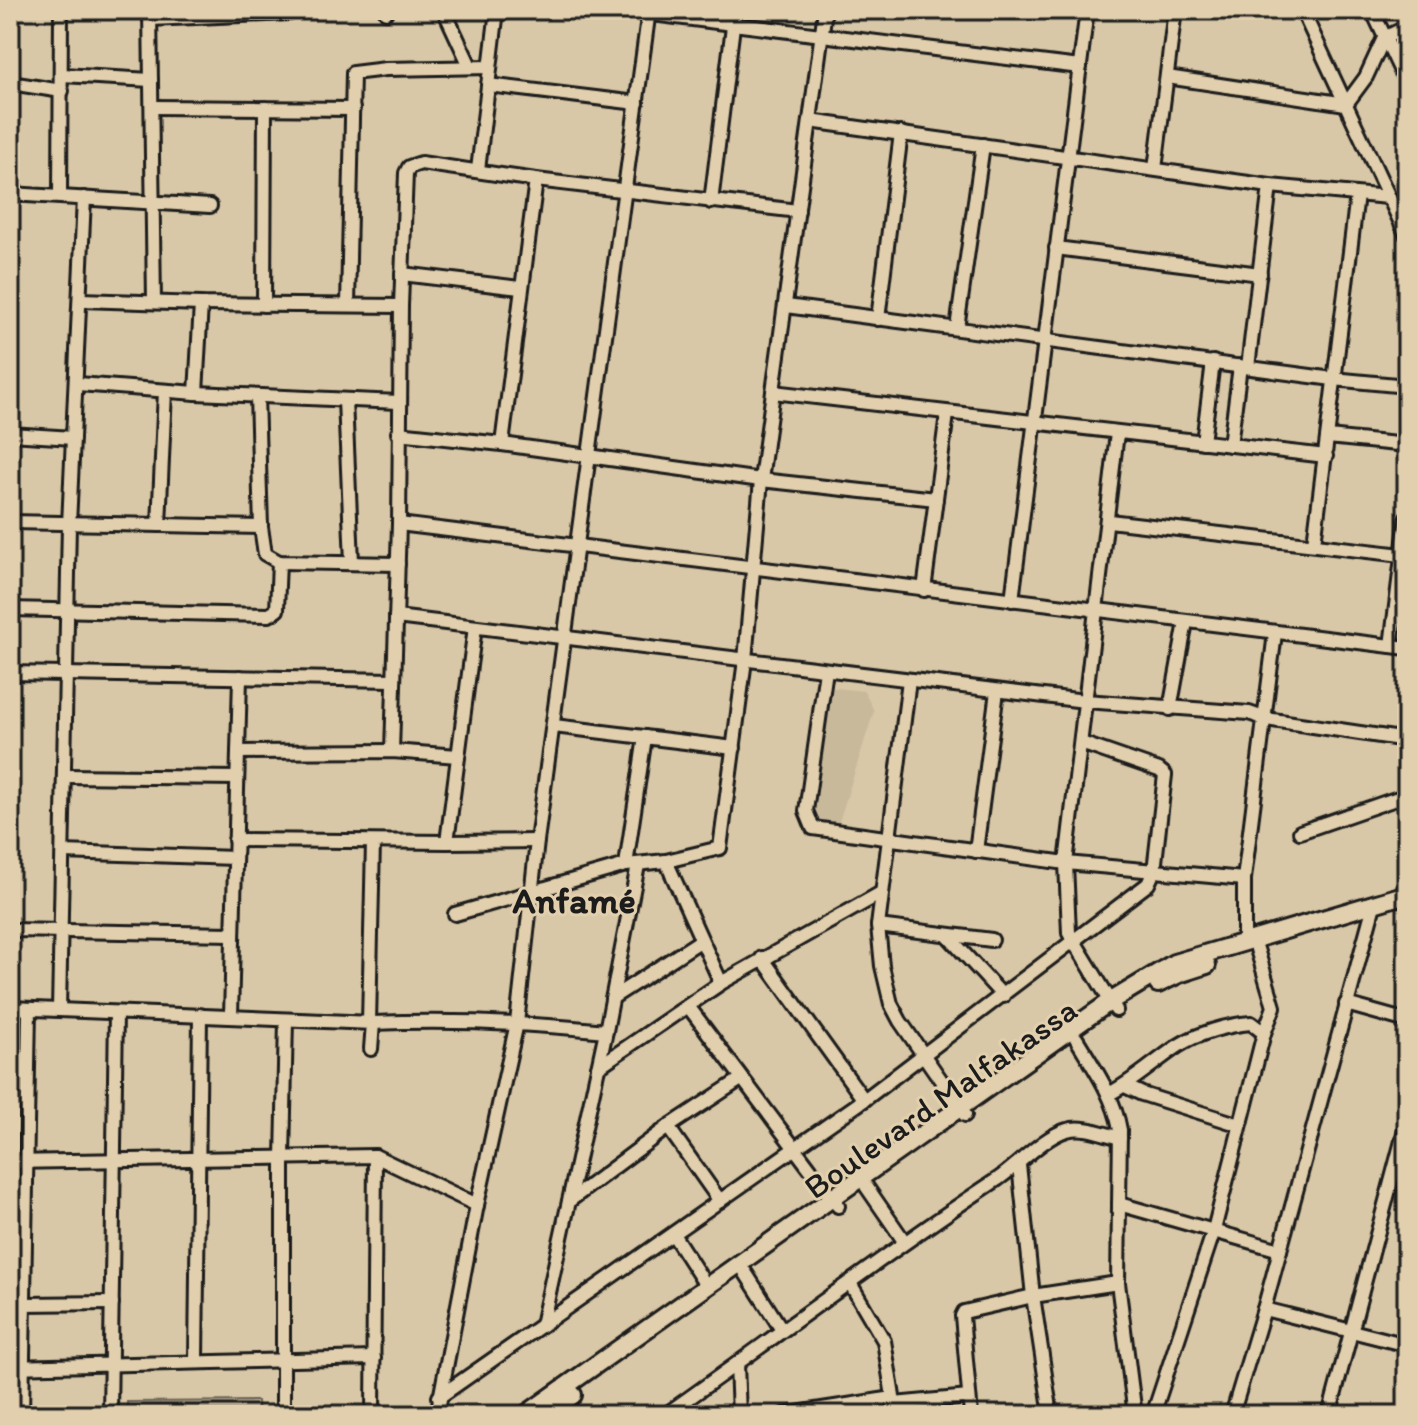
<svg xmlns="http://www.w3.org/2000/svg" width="1417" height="1425" font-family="Itim,sans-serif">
	<rect width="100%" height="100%" fill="#d9c8a7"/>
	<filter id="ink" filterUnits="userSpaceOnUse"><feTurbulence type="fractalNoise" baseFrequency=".0125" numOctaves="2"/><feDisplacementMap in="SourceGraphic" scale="16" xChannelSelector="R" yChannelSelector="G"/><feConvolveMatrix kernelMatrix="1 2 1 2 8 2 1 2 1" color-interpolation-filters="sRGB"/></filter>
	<g filter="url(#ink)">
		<path fill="#c9b99b" d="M827,687L864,691L874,711L838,825L814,821L811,818Z"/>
		<path fill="#baab90" stroke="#6b6456" stroke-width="2" d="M257,1401L258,1415H127V1402Z"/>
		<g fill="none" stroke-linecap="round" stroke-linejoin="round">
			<defs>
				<g id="minor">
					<path d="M150,10L154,302"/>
					<path d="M386,10V12"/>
					<path d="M444,10L470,66"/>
					<path d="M619,10L1080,67"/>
					<path d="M1302,10L1407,236"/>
					<path d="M1372,10L1407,84"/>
					<path d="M150,19L290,13L296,10"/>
					<path d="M1384,38L1407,27"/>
					<path d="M62,75L151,80"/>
					<path d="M1167,77L1346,104L1366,77L1384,38"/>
					<path d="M10,83L62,91"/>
					<path d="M488,85L637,103"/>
					<path d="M152,107L353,109"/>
					<path d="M810,121L1270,186L1388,197"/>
					<path d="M1155,169L1175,10"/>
					<path d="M478,170L497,10"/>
					<path d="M10,194L210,206"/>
					<path d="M60,196L61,10"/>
					<path d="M711,202L735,10"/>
					<path d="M1056,248L1260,274"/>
					<path d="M402,274L520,288"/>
					<path d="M81,300L201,304L401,306"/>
					<path d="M264,305L265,108"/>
					<path d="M348,305L353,73L386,69L490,67"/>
					<path d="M786,306L1333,379L1407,386"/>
					<path d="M878,319L901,133"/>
					<path d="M957,328L983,145"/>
					<path d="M1248,367L1270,186"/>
					<path d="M78,384L196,393L399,402"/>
					<path d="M773,392L1326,456"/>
					<path d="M196,393L201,304"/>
					<path d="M257,396L261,527L265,554L279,562L398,564"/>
					<path d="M345,400L352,562"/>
					<path d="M398,433L502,444L761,480L936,499"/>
					<path d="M10,434L73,438"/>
					<path d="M1328,437L1407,445"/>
					<path d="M1203,442L1213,362"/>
					<path d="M502,444L536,180"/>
					<path d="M1230,445L1240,366"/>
					<path d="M1109,521L1402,555"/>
					<path d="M10,522L261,527"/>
					<path d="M399,524L1407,648"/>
					<path d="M159,525L165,391"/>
					<path d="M1314,543L1357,195"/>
					<path d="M924,590L947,414"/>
					<path d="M1012,600L1087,10"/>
					<path d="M10,609L269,615L277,610L279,562"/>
					<path d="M396,617L1085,701L1249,713L1266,719L1407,740"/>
					<path d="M1391,646L1407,517"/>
					<path d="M826,670L806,811L813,828L1066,863L1244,879"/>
					<path d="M10,673L393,680"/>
					<path d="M909,680L878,926L882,966L891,1004L900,1021L965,1115"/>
					<path d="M1170,709L1186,622"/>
					<path d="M554,726L734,748"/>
					<path d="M392,751L399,524L401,306L406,173L409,167L421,163L536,180L798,211"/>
					<path d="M238,752L392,751L458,756"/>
					<path d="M65,776L237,778"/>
					<path d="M1300,832L1407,795"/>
					<path d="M235,840L447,842L537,841"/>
					<path d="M447,842L475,627"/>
					<path d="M976,851L997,691"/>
					<path d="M63,852L235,858"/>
					<path d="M666,861L721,983"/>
					<path d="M626,865L645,737"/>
					<path d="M455,914L626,865L666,861L720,848L745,660L761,480L825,10"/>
					<path d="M878,926L992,940"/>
					<path d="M10,930L232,934"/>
					<path d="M947,935L1003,996"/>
					<path d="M1244,941V879L1275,633"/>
					<path d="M1257,949L1274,1007L1264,1033"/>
					<path d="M762,958L864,1100"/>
					<path d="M612,998L700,941"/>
					<path d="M1346,1004L1407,1021"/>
					<path d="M688,1006L838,1206"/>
					<path d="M10,1008L373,1023C451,1020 528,1023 606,1031"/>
					<path d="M59,1010L69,525L84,198"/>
					<path d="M1116,1010L1069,933L1066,863L1117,433"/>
					<path d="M231,1016L240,677"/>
					<path d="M369,1023L373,842"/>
					<path d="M1076,1038C1094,1068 1114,1096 1120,1130L1118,1283L1135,1415"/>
					<path d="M371,1049L373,1023"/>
					<path d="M598,1067L721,983L881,893"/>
					<path d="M1125,1086L1142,1094L1240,1125"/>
					<path d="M1109,1094C1134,1081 1154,1062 1178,1046C1198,1033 1228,1025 1251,1023L1264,1033L1214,1230L1153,1415"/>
					<path d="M668,1127L720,1201"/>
					<path d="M10,1162L375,1156L477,1205"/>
					<path d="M1019,1165L1033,1296L1051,1415"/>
					<path d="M866,1186L904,1241"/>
					<path d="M569,1201L668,1127L741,1079"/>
					<path d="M1119,1204L1280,1250"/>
					<path d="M673,1234L707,1287"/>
					<path d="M745,1272L782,1330"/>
					<path d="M850,1283L884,1341L896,1415"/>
					<path d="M23,1304L112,1303"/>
					<path d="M1264,1309L1407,1345"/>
					<path d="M542,1325L606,1031L638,865"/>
					<path d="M196,1361L200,1015"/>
					<path d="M737,1364L739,1415"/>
					<path d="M10,1367L374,1358"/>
					<path d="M439,1397L864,1100L1148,884L1154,871L1165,775L1159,770L1081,743"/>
					<path d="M894,1404L969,1397"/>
					<path d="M22,1415L29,1009"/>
					<path d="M110,1415L116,1013"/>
					<path d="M283,1415V1158L286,1020"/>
					<path d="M373,1415L375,1156"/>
					<path d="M437,1415L477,1205L517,1023L537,841L649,10"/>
					<path d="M665,1415C776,1337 884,1254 998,1179C1018,1165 1045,1136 1067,1130C1083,1125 1104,1134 1120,1138"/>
					<path d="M783,1415L893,1398"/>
					<path d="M971,1415L962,1316L964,1312L1033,1296L1118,1283"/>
					<path d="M1232,1415L1264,1309L1374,905"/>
					<path d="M1329,1415L1407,1122"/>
				</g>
				<g id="major">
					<path d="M1158,984L1179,974L1207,965"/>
					<path d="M525,1415L1111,1001L1174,963L1407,894"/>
					<path d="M545,1415L573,1395"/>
				</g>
			</defs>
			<use href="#minor" stroke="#1c1c1c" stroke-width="18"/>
			<use href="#major" stroke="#1c1c1c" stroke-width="22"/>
			<use href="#minor" stroke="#e1cfad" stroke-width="12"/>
			<use href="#major" stroke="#e1cfad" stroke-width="16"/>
		</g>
	</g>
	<g text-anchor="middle" stroke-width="6" stroke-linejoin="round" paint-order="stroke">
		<g font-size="34" fill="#1c1c1c" stroke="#e1cfad">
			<text transform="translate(940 1098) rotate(-35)" y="12">Boulevard Malfakassa</text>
		</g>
		<g font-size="36" font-weight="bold" fill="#1c1c1c" stroke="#e1cfad">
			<text x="574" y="913">Anfamé</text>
		</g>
	</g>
	<rect width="1417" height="1425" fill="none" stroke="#e1cfad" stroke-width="40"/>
	<rect x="20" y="20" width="1377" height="1385" fill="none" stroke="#1c1c1c" stroke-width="3" filter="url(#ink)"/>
</svg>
